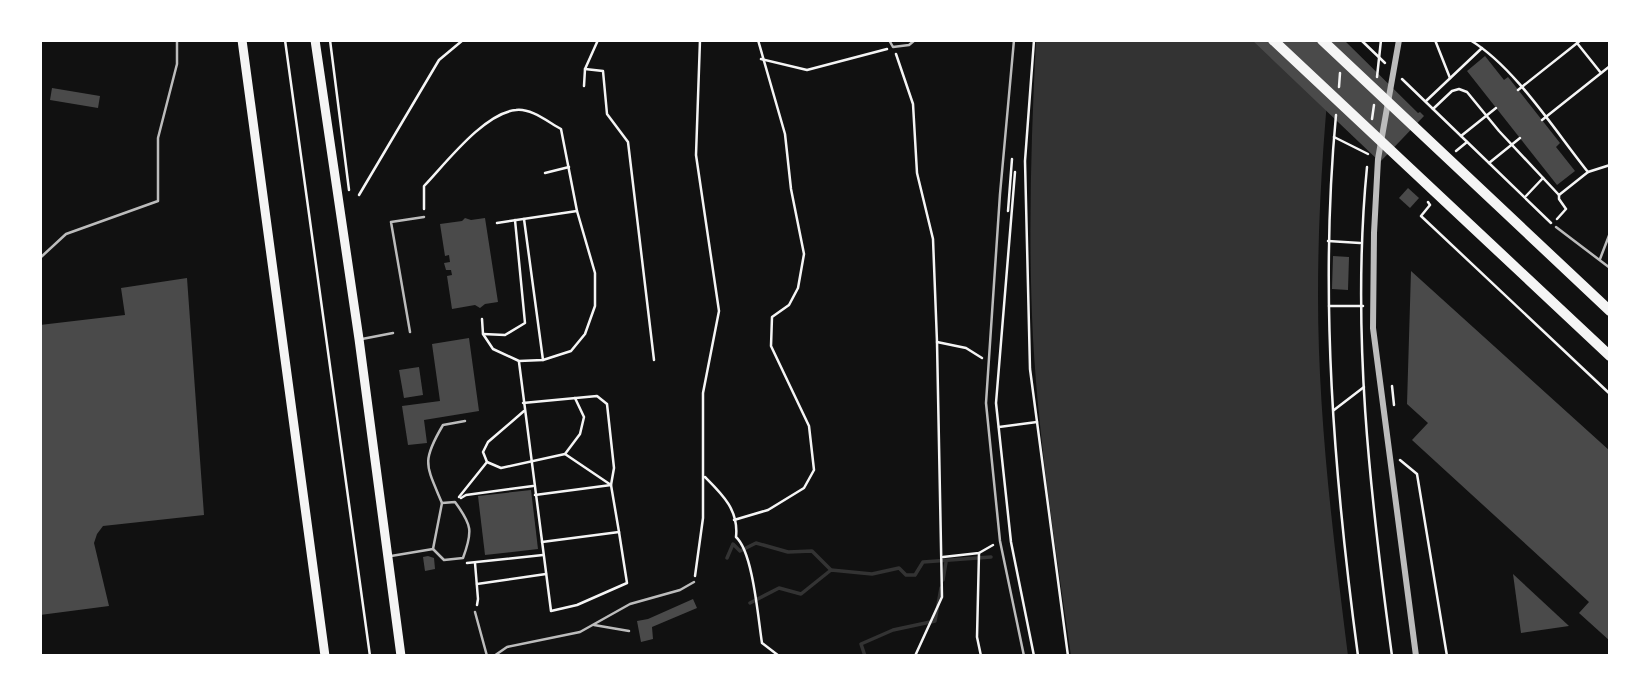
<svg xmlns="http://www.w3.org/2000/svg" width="1650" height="696" font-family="Roboto,sans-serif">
	<rect width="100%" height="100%" fill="#111"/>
	<path fill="#333" d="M1036,40H1333C1324,125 1318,210 1318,295C1318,416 1333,536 1348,656H1071C1056,551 1039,445 1033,338C1028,239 1031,139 1036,40Z"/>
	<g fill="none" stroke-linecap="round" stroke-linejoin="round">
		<g stroke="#333" stroke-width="3.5">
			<path d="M727,558L733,544L740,551L756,543L788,552L812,551L831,570"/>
			<path d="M943,580L946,562"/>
			<path d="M750,603L779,588L801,594L831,570L872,574L899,568L906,575H915L923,562L991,557"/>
			<path d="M865,656L861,644L893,630L935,621L941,588"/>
		</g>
	</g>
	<g fill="#4a4a4a">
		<path d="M1252,40H1344L1418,113L1420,112L1424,116L1380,162Z"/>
		<path d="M1485,56L1504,80L1508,77L1560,143L1556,147L1575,171L1557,185L1467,71Z"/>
		<path d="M52,88L100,96L98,108L50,100Z"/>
		<path d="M1408,188L1419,198L1410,208L1399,198Z"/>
		<path d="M465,218L471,220L485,218L498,302L485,304L480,308L475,305L452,309L447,276L452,275L451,270H446L444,263L450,262L449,255L445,256L440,224L462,221Z"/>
		<path d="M1333,256L1349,257L1348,290L1332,289Z"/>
		<path d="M1411,271L1610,451V641L1579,613L1589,602L1412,440L1428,423L1407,404Z"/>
		<path d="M187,278L204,515L103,526L97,534L94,543L109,606L40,615V325L125,315L121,288Z"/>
		<path d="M469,338L479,411L424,420L427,443L408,445L402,406L440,401L432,344Z"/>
		<path d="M419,367L423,395L404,398L399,370Z"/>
		<path d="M531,490L538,549L485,555L478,496Z"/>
		<path d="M428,556L434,558L435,569L425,571L423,557Z"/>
		<path d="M1513,574L1569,626L1521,633Z"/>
		<path d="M693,599L697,608L652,627L653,639L641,642L637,621L648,619Z"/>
	</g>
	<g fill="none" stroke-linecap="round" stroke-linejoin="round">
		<g stroke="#f5f5f5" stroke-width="2.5">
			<path d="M285,40L370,656"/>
			<path d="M330,40L349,190"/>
			<path d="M1034,40L1025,161L1030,369L1068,656"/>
			<path d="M1361,40L1385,63"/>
			<path d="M1435,40L1450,78"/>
			<path d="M1470,40C1515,67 1555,131 1588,172L1559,195V199L1566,209L1557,219"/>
			<path d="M1577,43L1601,73"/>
			<path d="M896,54L913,104L917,173L933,239L937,342L942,597L915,656"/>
			<path d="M761,59L807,70L887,49"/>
			<path d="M585,69L603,71L607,114L628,142L654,360"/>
			<path d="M1377,77L1381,40"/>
			<path d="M1402,79L1551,223"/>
			<path d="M584,86L585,69L598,40"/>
			<path d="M1339,87L1340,73"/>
			<path d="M1518,90L1581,40"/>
			<path d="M1426,101L1482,48"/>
			<path d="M1433,109L1452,91L1459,89L1467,92L1499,131L1559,195"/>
			<path d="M1336,115C1319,295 1334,477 1358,656"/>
			<path d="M1372,119L1374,105"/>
			<path d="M1542,120L1610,66"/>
			<path d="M1461,136L1496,108"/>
			<path d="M1334,137L1368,154"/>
			<path d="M1456,151L1467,142"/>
			<path d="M1489,163L1520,138"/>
			<path d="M1367,167C1351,330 1370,494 1392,656"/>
			<path d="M1015,172L996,403L1011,542L1034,656"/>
			<path d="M1588,172L1610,165"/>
			<path d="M545,173L569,167"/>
			<path d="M359,195L439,60L463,40"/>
			<path d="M1526,196L1543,178"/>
			<path d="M1428,202L1430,205L1421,216L1610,394"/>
			<path d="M424,209V186C446,163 484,113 516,110C531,108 548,122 561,129L577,211L595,273V306L585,334L571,351L543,360L519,361L493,349L483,334L482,319"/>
			<path d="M1008,211L1012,159"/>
			<path d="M524,219L543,360"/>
			<path d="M497,223L577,211"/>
			<path d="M1328,241L1360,243"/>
			<path d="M1329,306H1363"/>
			<path d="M483,334L505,335L525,323L515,220"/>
			<path d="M937,342L966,348L982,358"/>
			<path d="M519,362L551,611L577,605L627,583L619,532"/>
			<path d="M1392,386L1394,405"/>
			<path d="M523,403L597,396L607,404L614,468L611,485L565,454"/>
			<path d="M1334,410L1364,387"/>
			<path d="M524,411L488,442L483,452L487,462L501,468L565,454L580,434L584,417L575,398"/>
			<path d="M999,427L1037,422"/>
			<path d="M1400,460L1417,474L1447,656"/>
			<path d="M705,477C722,494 739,510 736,537C753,552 758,618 762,643L779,656"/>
			<path d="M535,495L611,485L619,532L542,542"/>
			<path d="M459,497L487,462"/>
			<path d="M461,498L466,495L533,486"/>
			<path d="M734,520L768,510L804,488L814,470L809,426L771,346L772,317L789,305L798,288L804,254L791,189L785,134L758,40"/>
			<path d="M979,553L977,637L981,656"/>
			<path d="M943,557L979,553L993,545"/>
			<path d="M467,563L543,555"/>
			<path d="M475,563L478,599L477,605"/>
			<path d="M695,576L703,518V393L719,311L696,155L700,40"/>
			<path d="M477,584L546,574"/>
		</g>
		<g stroke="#bcbcbc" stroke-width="2.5">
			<path d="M889,40L893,47L909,45L915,40"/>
			<path d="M1014,40L1000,194L986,403L1000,541L1024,656"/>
			<path d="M1556,227L1610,268"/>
			<path d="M40,258L66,234L158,201V138L177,64V40"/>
			<path d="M1600,259L1610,233"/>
			<path d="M410,332L391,222L424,217"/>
			<path d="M362,339L393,333"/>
			<path d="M455,502C472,525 473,531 463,558L444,560L433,549L442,503Z"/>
			<path d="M442,503C426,465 421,462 443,425L465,421"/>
			<path d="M391,556L433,549"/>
			<path d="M475,612L487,656"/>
			<path d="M594,625L629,631"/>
			<path d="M494,656L507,647L580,632L630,604L680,590L694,582"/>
		</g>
		<path stroke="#bcbcbc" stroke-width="6" d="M1399,40L1378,159L1374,233L1373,328L1416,656"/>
		<g stroke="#f5f5f5" stroke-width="9">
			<path d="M242,40L325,656"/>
			<path d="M315,40L359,339L401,656"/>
		</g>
		<g stroke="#f5f5f5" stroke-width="10">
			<path d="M1273,40L1610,356"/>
			<path d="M1322,40L1610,311"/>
		</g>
	</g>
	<rect width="1650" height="696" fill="none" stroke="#ffffff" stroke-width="84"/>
</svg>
